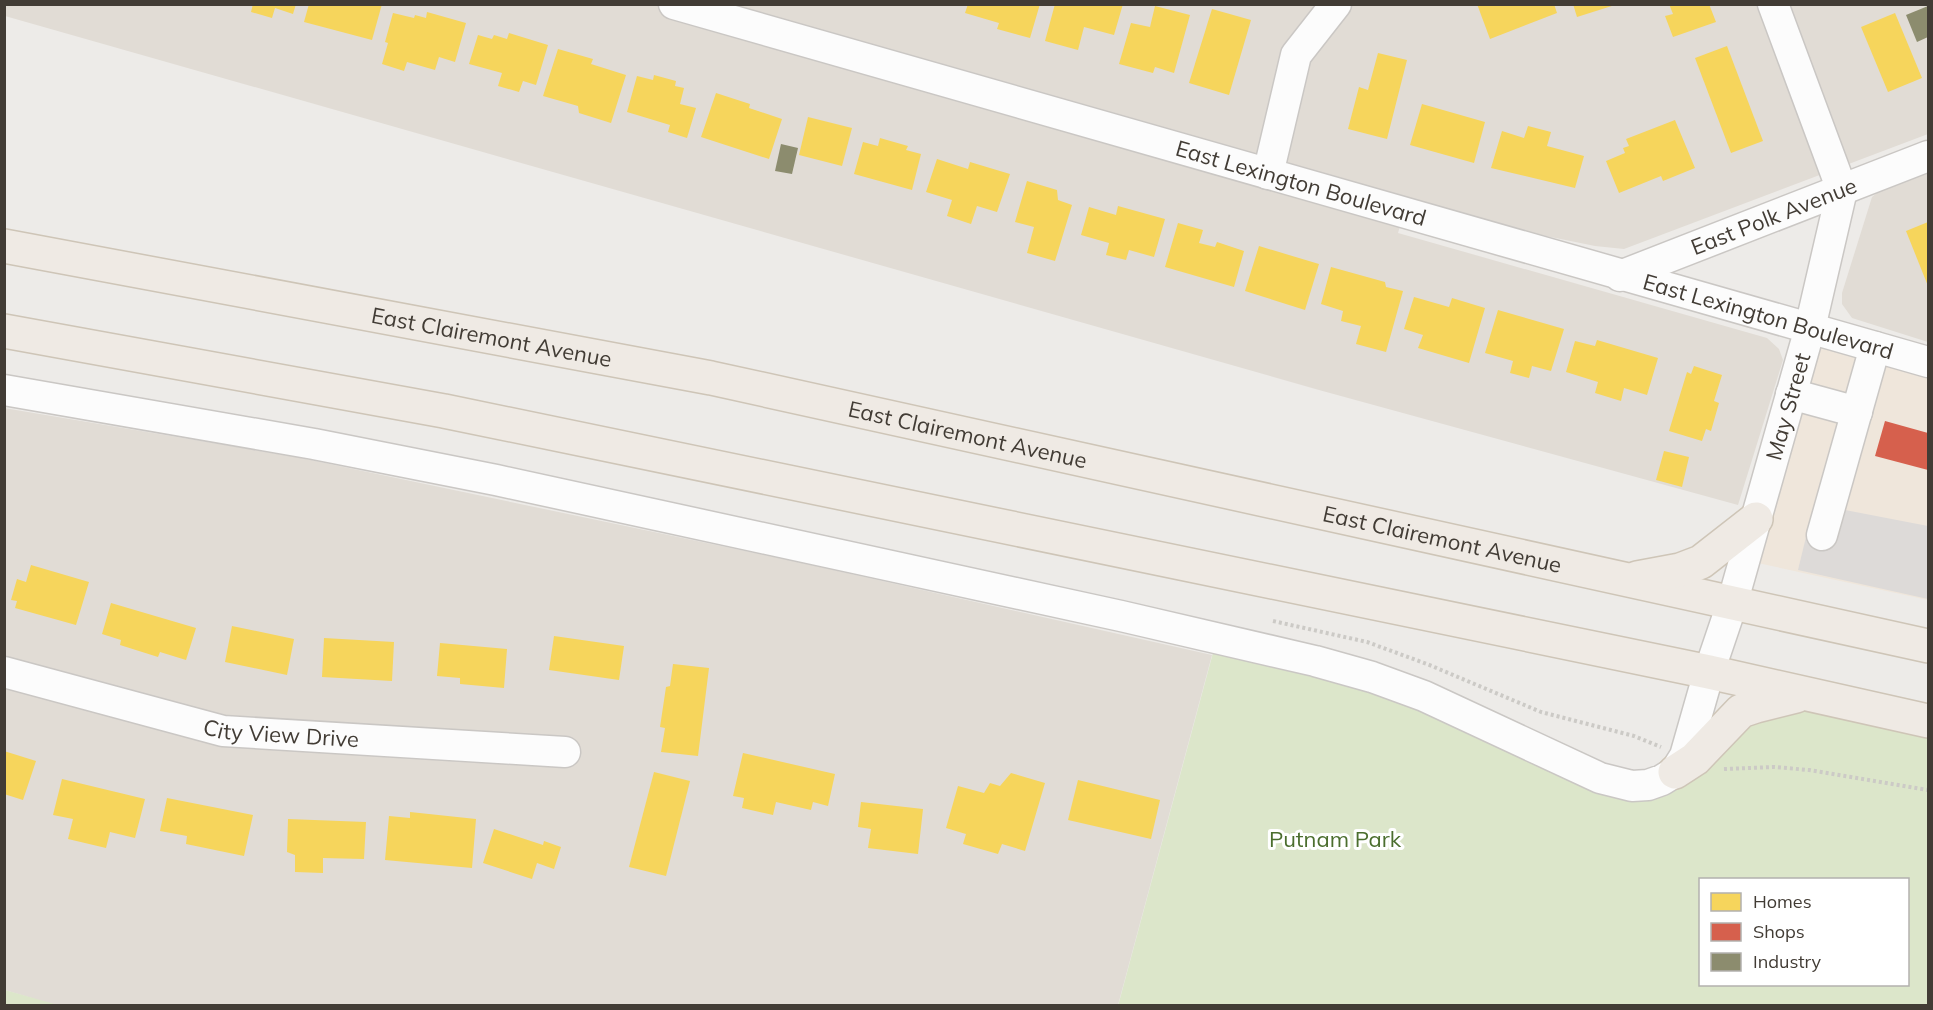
<svg xmlns="http://www.w3.org/2000/svg" width="1933" height="1010" font-family="Mulish,sans-serif">
	<rect width="100%" height="100%" fill="#edebe8"/>
	<g fill="#e1dcd5">
		<path d="M4,5H1928V134L1624,249L1595,246L1536,234L1408,198L1398,233L1767,338L1779,349L1783,360L1738,505L1319,390L5,16Z"/>
		<path d="M1928,170V342L1852,318L1842,304V293L1872,197L1882,189Z"/>
		<path d="M4,408L296,457L802,563L1212,655L1118,1005L58,1006L5,990Z"/>
	</g>
	<path fill="#efe6db" d="M1810,328L1928,362V600L1744,560Z"/>
	<g fill="#dce6ca" fill-rule="evenodd">
		<path d="M1217,638L1315,661L1616,783L1685,756L1804,694L1928,725V1005L1118,1006ZM1700,880H1908V984H1700Z"/>
		<path d="M5,990L58,1005H5Z"/>
	</g>
	<path fill="#dddad8" d="M1814,504L1928,526V599L1798,570Z"/>
	<g fill="#f6d55c">
		<path d="M253,4H296L293,14L275,8L272,18L251,12Z"/>
		<path d="M309,4H382L372,40L304,22Z"/>
		<path d="M968,4H1040L1030,38L997,29L999,23L965,13Z"/>
		<path d="M1055,4H1123L1114,35L1084,27L1078,50L1045,41Z"/>
		<path d="M1477,4H1554L1557,13L1490,39Z"/>
		<path d="M1573,4H1615V5L1577,17Z"/>
		<path d="M1669,4H1709L1716,22L1673,37L1665,16L1673,14Z"/>
		<path d="M1155,6L1190,15L1174,73L1155,67L1153,73L1119,64L1131,23L1150,27Z"/>
		<path d="M1212,9L1251,20L1229,95L1189,83Z"/>
		<path d="M427,12L466,23L455,62L439,57L435,70L407,62L404,71L382,64L388,43L385,42L393,13L414,18L415,15L426,18Z"/>
		<path d="M1895,13L1922,78L1888,92L1861,27Z"/>
		<path d="M509,33L548,45L536,85L523,81L519,92L498,86L502,73L469,64L478,35L492,39L494,35L507,39Z"/>
		<path d="M1727,46L1763,141L1731,153L1695,58Z"/>
		<path d="M558,49L593,59L591,64L626,75L611,123L579,113L578,106L543,96Z"/>
		<path d="M1378,53L1407,60L1387,139L1348,129L1359,87L1368,90Z"/>
		<path d="M654,75L676,81L675,86L684,88L680,104L696,108L687,138L668,132L670,125L627,112L637,76L653,80Z"/>
		<path d="M716,93L750,104L749,108L782,119L769,159L701,137Z"/>
		<path d="M1422,104L1485,122L1474,163L1410,145Z"/>
		<path d="M808,117L852,128L842,166L799,155Z"/>
		<path d="M1675,120L1695,168L1663,181L1661,176L1619,193L1606,161L1625,153L1623,148L1629,146L1626,139Z"/>
		<path d="M1528,126L1551,132L1547,146L1584,156L1575,188L1491,168L1502,131L1524,138Z"/>
		<path d="M880,138L908,146L906,150L921,154L912,190L854,174L863,142L878,146Z"/>
		<path d="M937,159L968,169L970,162L1010,174L997,212L977,206L971,224L947,216L952,200L926,192Z"/>
		<path d="M1027,181L1057,190L1058,200L1072,205L1055,261L1027,253L1034,227L1015,222Z"/>
		<path d="M1118,206L1165,219L1154,257L1129,250L1126,260L1106,255L1109,243L1081,235L1089,207L1116,215Z"/>
		<path d="M1928,222V286L1906,231Z"/>
		<path d="M1178,223L1203,230L1199,243L1215,247L1217,242L1244,251L1234,287L1165,267Z"/>
		<path d="M1259,246L1319,264L1305,310L1245,291Z"/>
		<path d="M1331,267L1385,282L1386,287L1403,291L1386,352L1356,344L1361,326L1341,321L1343,311L1321,304Z"/>
		<path d="M1414,297L1449,307L1452,298L1485,308L1469,363L1418,348L1423,335L1404,329Z"/>
		<path d="M1498,310L1564,329L1551,371L1532,366L1529,378L1510,373L1513,361L1485,353Z"/>
		<path d="M1597,340L1658,358L1647,395L1624,388L1621,401L1595,393L1598,382L1566,372L1575,341L1595,346Z"/>
		<path d="M1694,366L1722,375L1714,401L1719,403L1711,431L1706,429L1702,441L1669,431L1687,372L1691,374Z"/>
		<path d="M1664,451L1689,457L1682,487L1656,480Z"/>
		<path d="M31,565L89,582L76,625L15,608L17,601L11,600L17,579L26,582Z"/>
		<path d="M111,603L196,628L186,660L160,652L158,657L120,645L121,640L102,634Z"/>
		<path d="M232,626L294,639L287,675L225,662Z"/>
		<path d="M554,636L624,646L619,680L549,670Z"/>
		<path d="M324,638L394,642L392,681L322,677Z"/>
		<path d="M440,643L507,649L504,688L460,684V678L437,676Z"/>
		<path d="M673,664L709,668L698,756L661,752L665,728L660,727L666,687L670,686Z"/>
		<path d="M4,751L36,761L23,800L4,794Z"/>
		<path d="M743,753L835,774L828,806L813,802L811,810L776,802L773,815L742,808L744,798L733,796Z"/>
		<path d="M654,772L690,781L666,876L629,867Z"/>
		<path d="M1011,773L1045,783L1025,851L1002,844L998,854L963,844L966,834L946,828L958,786L984,793L990,783L1000,786Z"/>
		<path d="M62,779L145,799L135,838L110,832L106,848L68,839L73,819L53,815Z"/>
		<path d="M1078,780L1160,800L1151,839L1068,820Z"/>
		<path d="M167,798L253,815L244,856L186,844L187,836L160,831Z"/>
		<path d="M861,802L923,809L918,854L868,848L871,829L858,827Z"/>
		<path d="M410,812L476,819L472,868L385,860L389,816L410,818Z"/>
		<path d="M288,819L366,822L364,859L323,858V873L295,872V855L287,852Z"/>
		<path d="M494,829L543,845L544,841L561,847L554,869L537,863L532,879L483,863Z"/>
	</g>
	<path fill="#d6604d" d="M1885,421L1928,433V470L1875,456Z"/>
	<g fill="#8c8c6e">
		<path d="M1928,6V37L1917,42L1906,15Z"/>
		<path d="M781,144L798,148L792,174L775,171Z"/>
	</g>
	<g fill="none" stroke-linecap="round" stroke-linejoin="round">
		<defs>
			<g id="minor">
				<path id="s1" d="M674,4L1928,362"/>
				<path d="M1268,174L1296,55L1336,4"/>
				<path id="s2" d="M1620,276L1928,156"/>
				<path id="s3" d="M4,390L314,444L496,480L1121,616L1315,661L1372,677L1424,696L1600,778L1632,786L1648,785L1662,780L1675,772L1685,756L1709,672L1732,604L1810,328L1842,190L1773,4"/>
				<path d="M1791,394L1857,412"/>
				<path d="M1822,535L1875,347"/>
				<path id="s4" d="M4,672L223,731L565,752"/>
			</g>
			<g id="major">
				<path id="s5" d="M4,246L711,378L1928,646"/>
				<path d="M4,331L444,411L1709,672L1928,721"/>
				<path d="M1637,578L1680,570L1701,562L1756,519"/>
				<path d="M1675,772L1695,759L1741,711L1756,706L1796,696"/>
			</g>
		</defs>
		<use href="#minor" stroke="#cac7c4" stroke-width="33"/>
		<use href="#major" stroke="#cec5b7" stroke-width="36"/>
		<g stroke="#cccac6" stroke-width="4" stroke-dasharray="3 3" stroke-linecap="butt">
			<path d="M1273,621L1367,642L1427,664L1541,712L1634,736L1661,747"/>
			<path d="M1724,769L1774,767L1809,770L1928,790"/>
		</g>
		<use href="#minor" stroke="#fcfcfc" stroke-width="30"/>
		<use href="#major" stroke="#efeae4" stroke-width="33"/>
	</g>
	<g text-anchor="middle" stroke-width="6" stroke-linejoin="round" paint-order="stroke">
		<g font-size="22" fill="#423c35" stroke="#fff">
			<text dy="8" stroke="none"><textPath href="#s1" startOffset="652">East Lexington Boulevard</textPath></text>
			<text dy="8" stroke="none"><textPath href="#s2" startOffset="165">East Polk Avenue</textPath></text>
			<text dy="8" stroke="none"><textPath href="#s1" startOffset="1138">East Lexington Boulevard</textPath></text>
			<text dy="8" stroke="none"><textPath href="#s5" startOffset="496">East Clairemont Avenue</textPath></text>
			<text dy="8" stroke="none"><textPath href="#s3" startOffset="2110">May Street</textPath></text>
			<text dy="8" stroke="none"><textPath href="#s5" startOffset="982">East Clairemont Avenue</textPath></text>
			<text dy="8" stroke="none"><textPath href="#s5" startOffset="1468">East Clairemont Avenue</textPath></text>
			<text dy="8" stroke="none"><textPath href="#s4" startOffset="285">City View Drive</textPath></text>
		</g>
		<g font-size="22" fill="#4b6e2e" stroke="#fff">
			<text x="1335" y="847">Putnam Park</text>
		</g>
	</g>
	<rect width="1933" height="1010" fill="none" stroke="#423c35" stroke-width="12"/>
	<rect x="1699" y="878" width="210" height="108" fill="#ffffff" stroke="#b3b1ae" stroke-width="1.5"/>
	<rect x="1711" y="893" width="30" height="18" fill="#f6d55c" stroke="#b3b1ae" stroke-width="1.5"/>
	<text x="1753" y="908" font-size="18" fill="#423c35">Homes</text>
	<rect x="1711" y="923" width="30" height="18" fill="#d6604d" stroke="#b3b1ae" stroke-width="1.5"/>
	<text x="1753" y="938" font-size="18" fill="#423c35">Shops</text>
	<rect x="1711" y="953" width="30" height="18" fill="#8c8c6e" stroke="#b3b1ae" stroke-width="1.5"/>
	<text x="1753" y="968" font-size="18" fill="#423c35">Industry</text>
</svg>
